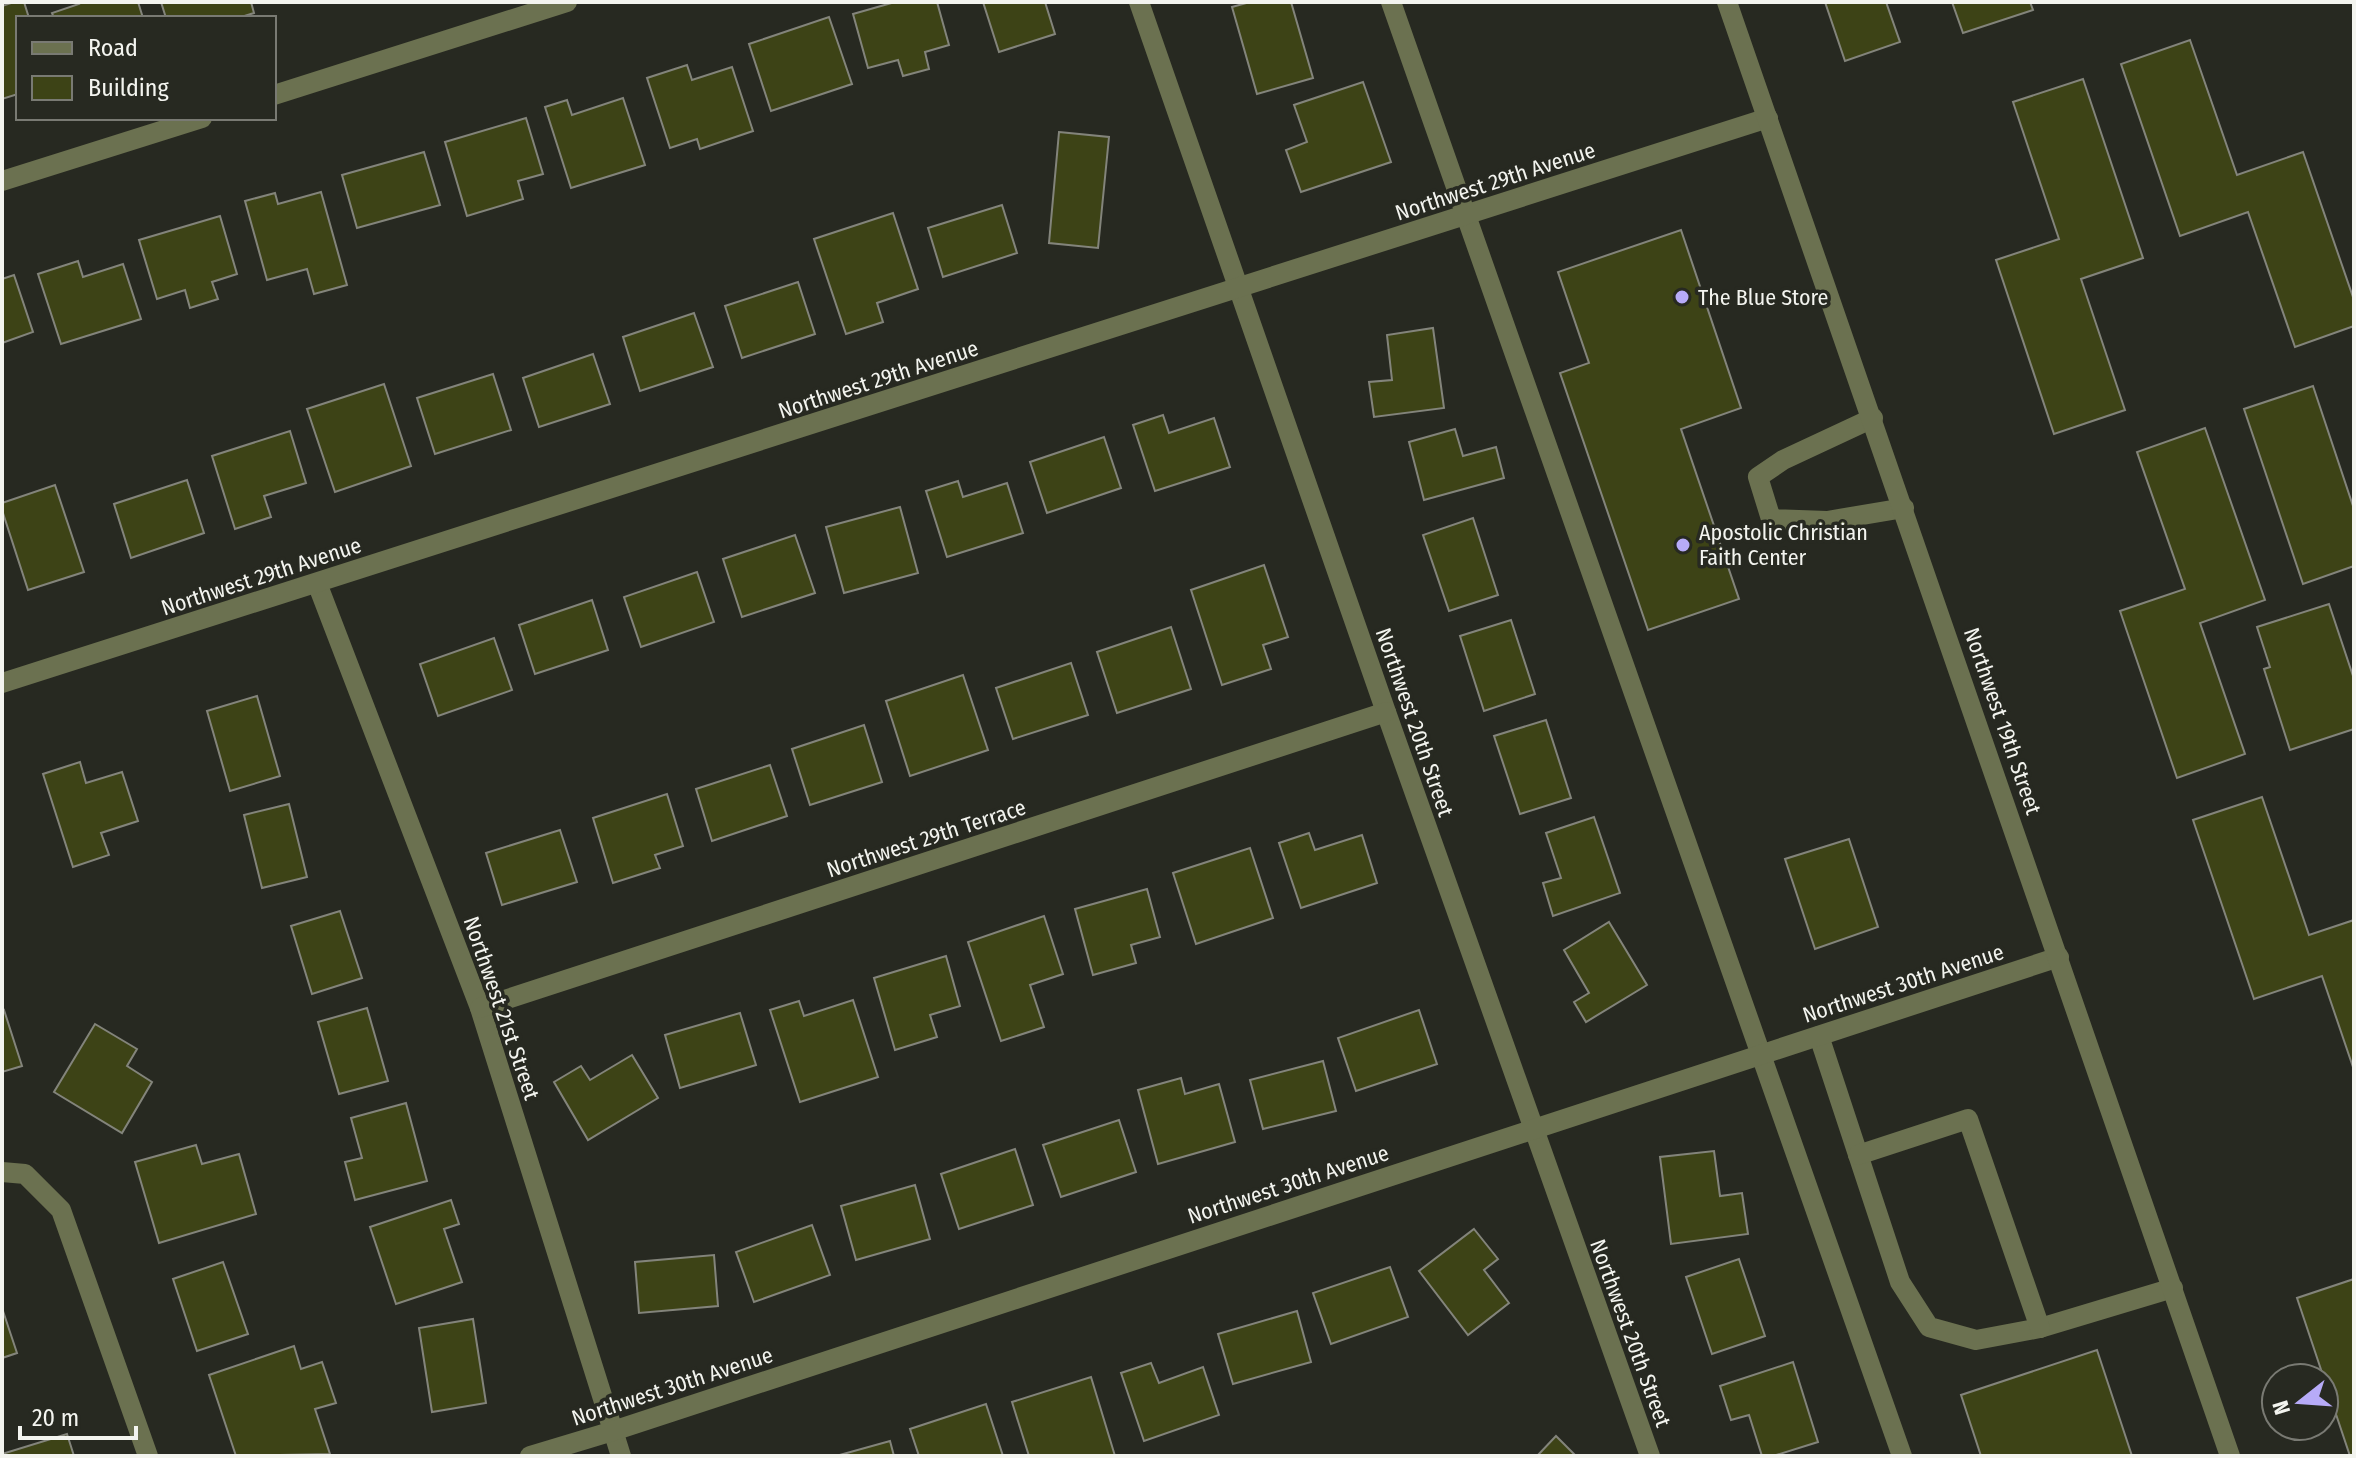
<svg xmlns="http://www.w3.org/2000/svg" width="2356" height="1458" font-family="'Fira Sans Condensed',sans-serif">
	<rect width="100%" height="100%" fill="#272921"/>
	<g fill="#3d4316" stroke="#83847b" stroke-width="2">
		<path d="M14,2H24L29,18H18V94L2,99V6Z"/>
		<path d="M78,2H138L143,18H54L52,13L79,4Z"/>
		<path d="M161,2H251L254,13L238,18H166Z"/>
		<path d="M895,2H937L949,45L925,52L929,69L903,76L898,60L868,68L853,14Z"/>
		<path d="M983,2H1045L1055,34L999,52Z"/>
		<path d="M1250,2H1291L1313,78L1257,94L1232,7Z"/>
		<path d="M1825,2H1886L1900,42L1845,61Z"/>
		<path d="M1952,2H2030L2033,10L1963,33Z"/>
		<path d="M829,17L852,84L771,111L749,44Z"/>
		<path d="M2190,40L2237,175L2303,152L2354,300V326L2295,347L2248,212L2180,236L2121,64Z"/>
		<path d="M687,65L692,80L732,67L753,131L700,149L697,139L670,148L647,78Z"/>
		<path d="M2083,79L2143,258L2081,279L2125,410L2054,434L1996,260L2059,239L2013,102Z"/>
		<path d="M1363,82L1391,162L1301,192L1286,150L1307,142L1294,105Z"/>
		<path d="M623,98L645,165L571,188L545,107L567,100L572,115Z"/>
		<path d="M526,118L543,174L518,181L523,199L467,216L445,142Z"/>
		<path d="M1059,132L1109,137L1098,248L1049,243Z"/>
		<path d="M424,152L440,205L357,228L342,175Z"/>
		<path d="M321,192L347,285L314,294L307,269L267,280L245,201L275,193L278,204Z"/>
		<path d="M1002,205L1017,253L943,277L928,228Z"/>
		<path d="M893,213L918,289L877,303L883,322L846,334L814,239Z"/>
		<path d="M220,216L237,274L212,282L218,299L190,308L185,290L157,299L139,240Z"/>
		<path d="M1681,230L1741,408L1681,429L1739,599L1648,630L1560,373L1589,363L1558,272Z"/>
		<path d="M78,261L83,277L123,264L141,319L61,344L38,274Z"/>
		<path d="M14,275L33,332L2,343V279Z"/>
		<path d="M798,282L815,334L742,358L725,306Z"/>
		<path d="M694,313L713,367L640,391L623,337Z"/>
		<path d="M1433,328L1444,408L1374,417L1369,382L1392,380L1387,335Z"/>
		<path d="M593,354L610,404L539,427L523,378Z"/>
		<path d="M493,374L511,430L435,454L417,398Z"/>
		<path d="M384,384L411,466L335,492L307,409Z"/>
		<path d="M2313,386L2354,509V566L2303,584L2244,409Z"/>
		<path d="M1163,415L1169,433L1214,418L1230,467L1155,491L1133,425Z"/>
		<path d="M2205,428L2265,600L2200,623L2245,754L2177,778L2120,611L2185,589L2137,452Z"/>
		<path d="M1455,429L1463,456L1496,447L1504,478L1424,500L1409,442Z"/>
		<path d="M290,431L306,483L264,496L271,517L235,529L212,456Z"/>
		<path d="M1104,437L1121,488L1047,513L1030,462Z"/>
		<path d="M187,480L204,533L131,558L114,504Z"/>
		<path d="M958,481L963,497L1007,483L1023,533L947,557L926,491Z"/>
		<path d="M55,485L84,572L28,590L2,510V503Z"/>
		<path d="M900,507L918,573L844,593L826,527Z"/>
		<path d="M1473,518L1498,595L1449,611L1423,535Z"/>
		<path d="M795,535L815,593L742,617L723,559Z"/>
		<path d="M1264,565L1288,637L1263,645L1271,669L1222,685L1191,590Z"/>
		<path d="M697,572L714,622L641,647L624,597Z"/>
		<path d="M592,600L608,650L535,674L519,625Z"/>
		<path d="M2329,604L2354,679V729L2290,750L2264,669L2270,667L2257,627Z"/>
		<path d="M1511,620L1535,694L1484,711L1460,636Z"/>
		<path d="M1171,627L1191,689L1117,713L1097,652Z"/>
		<path d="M494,638L512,690L438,716L420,664Z"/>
		<path d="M1071,663L1088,715L1013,739L996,688Z"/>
		<path d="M963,675L988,750L910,776L886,701Z"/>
		<path d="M257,696L280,776L230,791L207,711Z"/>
		<path d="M1546,720L1571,798L1520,814L1494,736Z"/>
		<path d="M864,725L882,782L810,805L792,749Z"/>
		<path d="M80,762L86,783L122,772L138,821L101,833L109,855L73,867L43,774Z"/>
		<path d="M770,765L787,816L712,841L696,789Z"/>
		<path d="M667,794L683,846L655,855L660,868L613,883L593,818Z"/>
		<path d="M2262,797L2309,935L2354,920V1070L2322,976L2254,999L2193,820Z"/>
		<path d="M289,804L307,877L262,888L244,815Z"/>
		<path d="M1594,817L1620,893L1553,916L1543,883L1561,878L1546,833Z"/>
		<path d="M560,830L577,882L502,905L486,853Z"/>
		<path d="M1309,833L1315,850L1362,835L1377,883L1301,908L1279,843Z"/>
		<path d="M1849,839L1878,927L1815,949L1785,859Z"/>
		<path d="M1250,848L1273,918L1196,944L1173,873Z"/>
		<path d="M1147,889L1160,937L1131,945L1136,963L1093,975L1075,909Z"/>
		<path d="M340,911L362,978L312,994L291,926Z"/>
		<path d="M1044,916L1063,974L1030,985L1044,1027L1001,1041L968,942Z"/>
		<path d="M1609,922L1647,985L1586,1022L1574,1002L1589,993L1564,950Z"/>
		<path d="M946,956L960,1006L930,1015L937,1037L895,1050L874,978Z"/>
		<path d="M853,1000L878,1077L800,1102L770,1010L799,1001L804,1016Z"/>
		<path d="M367,1008L388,1081L339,1094L318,1022Z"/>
		<path d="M4,1010L22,1066L2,1072V1011Z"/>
		<path d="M1419,1010L1437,1064L1356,1091L1338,1038Z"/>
		<path d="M740,1013L756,1065L680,1088L665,1035Z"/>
		<path d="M95,1024L137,1049L127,1066L152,1082L122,1133L54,1092Z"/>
		<path d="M632,1055L658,1098L588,1140L554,1082L581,1066L590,1080Z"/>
		<path d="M1323,1061L1336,1111L1263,1129L1250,1080Z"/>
		<path d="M1181,1078L1185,1094L1219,1084L1235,1142L1158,1164L1138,1090Z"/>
		<path d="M406,1103L427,1181L355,1200L345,1162L362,1158L351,1118Z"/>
		<path d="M1119,1120L1136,1172L1061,1197L1043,1145Z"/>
		<path d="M196,1145L202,1164L239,1154L256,1214L159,1243L135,1162Z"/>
		<path d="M1015,1149L1033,1205L959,1229L941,1174Z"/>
		<path d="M1714,1151L1720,1196L1742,1193L1748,1234L1671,1244L1660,1157Z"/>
		<path d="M915,1185L930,1239L856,1260L841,1206Z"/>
		<path d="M451,1200L459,1224L444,1229L462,1282L396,1304L370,1227Z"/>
		<path d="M812,1225L830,1275L754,1302L736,1252Z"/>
		<path d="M1474,1229L1498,1259L1484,1270L1509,1303L1468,1335L1419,1271Z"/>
		<path d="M714,1255L718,1306L639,1313L635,1262Z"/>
		<path d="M1739,1259L1765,1336L1712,1354L1686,1277Z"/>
		<path d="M223,1262L248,1334L197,1351L173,1279Z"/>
		<path d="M1390,1267L1408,1317L1331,1344L1313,1293Z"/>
		<path d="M2354,1279V1456H2350L2297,1298Z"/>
		<path d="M2,1308L17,1353L2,1358Z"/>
		<path d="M1297,1311L1311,1362L1233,1384L1218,1334Z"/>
		<path d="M473,1319L486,1403L432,1412L419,1328Z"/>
		<path d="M294,1346L301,1369L322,1362L336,1403L315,1409L330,1454L236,1456L209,1375Z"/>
		<path d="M2097,1350L2132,1456H1981L1961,1395Z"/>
		<path d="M1793,1362L1818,1442L1773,1456H1762L1749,1415L1731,1420L1720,1386Z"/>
		<path d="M1151,1363L1159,1383L1203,1367L1219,1415L1144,1441L1121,1373Z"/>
		<path d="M1091,1377L1115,1456H1029L1012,1402Z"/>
		<path d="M986,1404L1003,1456H919L910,1429Z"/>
		<path d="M67,1434L74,1456H2V1454Z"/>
		<path d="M1556,1436L1576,1456H1537Z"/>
		<path d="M890,1441L894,1456H836Z"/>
	</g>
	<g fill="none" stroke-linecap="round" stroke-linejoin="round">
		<g stroke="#6b7150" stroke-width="20">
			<path d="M1391,2L1902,1456"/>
			<path d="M1873,418L1783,460L1758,477L1771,519L1827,521L1904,508"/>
			<path d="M1819,1036L1900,1282L1929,1327L1976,1340L2040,1328L2173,1288"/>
			<path d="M1858,1155L1968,1119L2040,1328"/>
		</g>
		<g stroke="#6b7150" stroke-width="20">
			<path d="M1139,2L1386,712L1650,1456"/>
			<path d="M274,95L567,2"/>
			<path d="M2,181L202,118"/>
			<path d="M317,583L480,1008L621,1456"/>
			<path d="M2,683L1768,118"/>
			<path d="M480,1008L1386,712"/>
			<path d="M2,1172L25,1174L61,1210L148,1456"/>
			<path d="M530,1456L613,1431L2059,957"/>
		</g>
		<path stroke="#6b7150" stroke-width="20" d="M1727,2L2230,1456"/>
	</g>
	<g fill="#b7abf8" stroke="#272921" stroke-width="3">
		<circle cx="1682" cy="297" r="8"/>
		<circle cx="1683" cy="545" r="8"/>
	</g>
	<g text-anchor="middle" stroke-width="7" stroke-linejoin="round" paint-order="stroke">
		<g font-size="22" fill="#f3f4ef" stroke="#272921">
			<text transform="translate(1495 181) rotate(-18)" y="8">Northwest 29th Avenue</text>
			<text transform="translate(878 379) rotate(-18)" y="8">Northwest 29th Avenue</text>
			<text transform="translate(261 576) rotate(-18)" y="8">Northwest 29th Avenue</text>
			<text transform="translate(2003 721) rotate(71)" y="8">Northwest 19th Street</text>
			<text transform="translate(1415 722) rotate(71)" y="8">Northwest 20th Street</text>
			<text transform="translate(926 838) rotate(-18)" y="8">Northwest 29th Terrace</text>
			<text transform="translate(1903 983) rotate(-18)" y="8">Northwest 30th Avenue</text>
			<text transform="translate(502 1008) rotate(71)" y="8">Northwest 21st Street</text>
			<text transform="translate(1288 1184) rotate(-18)" y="8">Northwest 30th Avenue</text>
			<text transform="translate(1631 1333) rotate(70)" y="8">Northwest 20th Street</text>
			<text transform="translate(672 1386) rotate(-18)" y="8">Northwest 30th Avenue</text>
		</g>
		<g font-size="22" fill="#f3f4ef" stroke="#272921" text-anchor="start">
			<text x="1698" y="305">The Blue Store</text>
			<text x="1699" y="540">Apostolic Christian<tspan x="1699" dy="25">Faith Center</tspan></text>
		</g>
	</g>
	<rect width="2356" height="1458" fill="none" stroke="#f3f4ef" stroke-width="8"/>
	<rect x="16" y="16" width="260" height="104" fill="#272921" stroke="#797a73" stroke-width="2"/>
	<rect x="32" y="42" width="40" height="12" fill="#6b7150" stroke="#797a73" stroke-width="2"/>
	<text x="88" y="56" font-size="24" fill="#f3f4ef">Road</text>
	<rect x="32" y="76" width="40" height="24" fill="#3d4316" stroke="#797a73" stroke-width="2"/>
	<text x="88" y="96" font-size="24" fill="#f3f4ef">Building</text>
	<g transform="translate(2300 1402) rotate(253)"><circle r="38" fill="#272921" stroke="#797a73" stroke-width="2"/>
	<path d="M0-6L14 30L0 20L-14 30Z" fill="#b7abf8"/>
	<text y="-12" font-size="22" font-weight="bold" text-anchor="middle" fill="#f3f4ef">N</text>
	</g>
	<path d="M20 1426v12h116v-12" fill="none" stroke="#f3f4ef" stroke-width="4"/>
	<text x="32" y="1426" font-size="24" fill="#f3f4ef" stroke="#272921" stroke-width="6" paint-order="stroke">20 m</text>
</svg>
